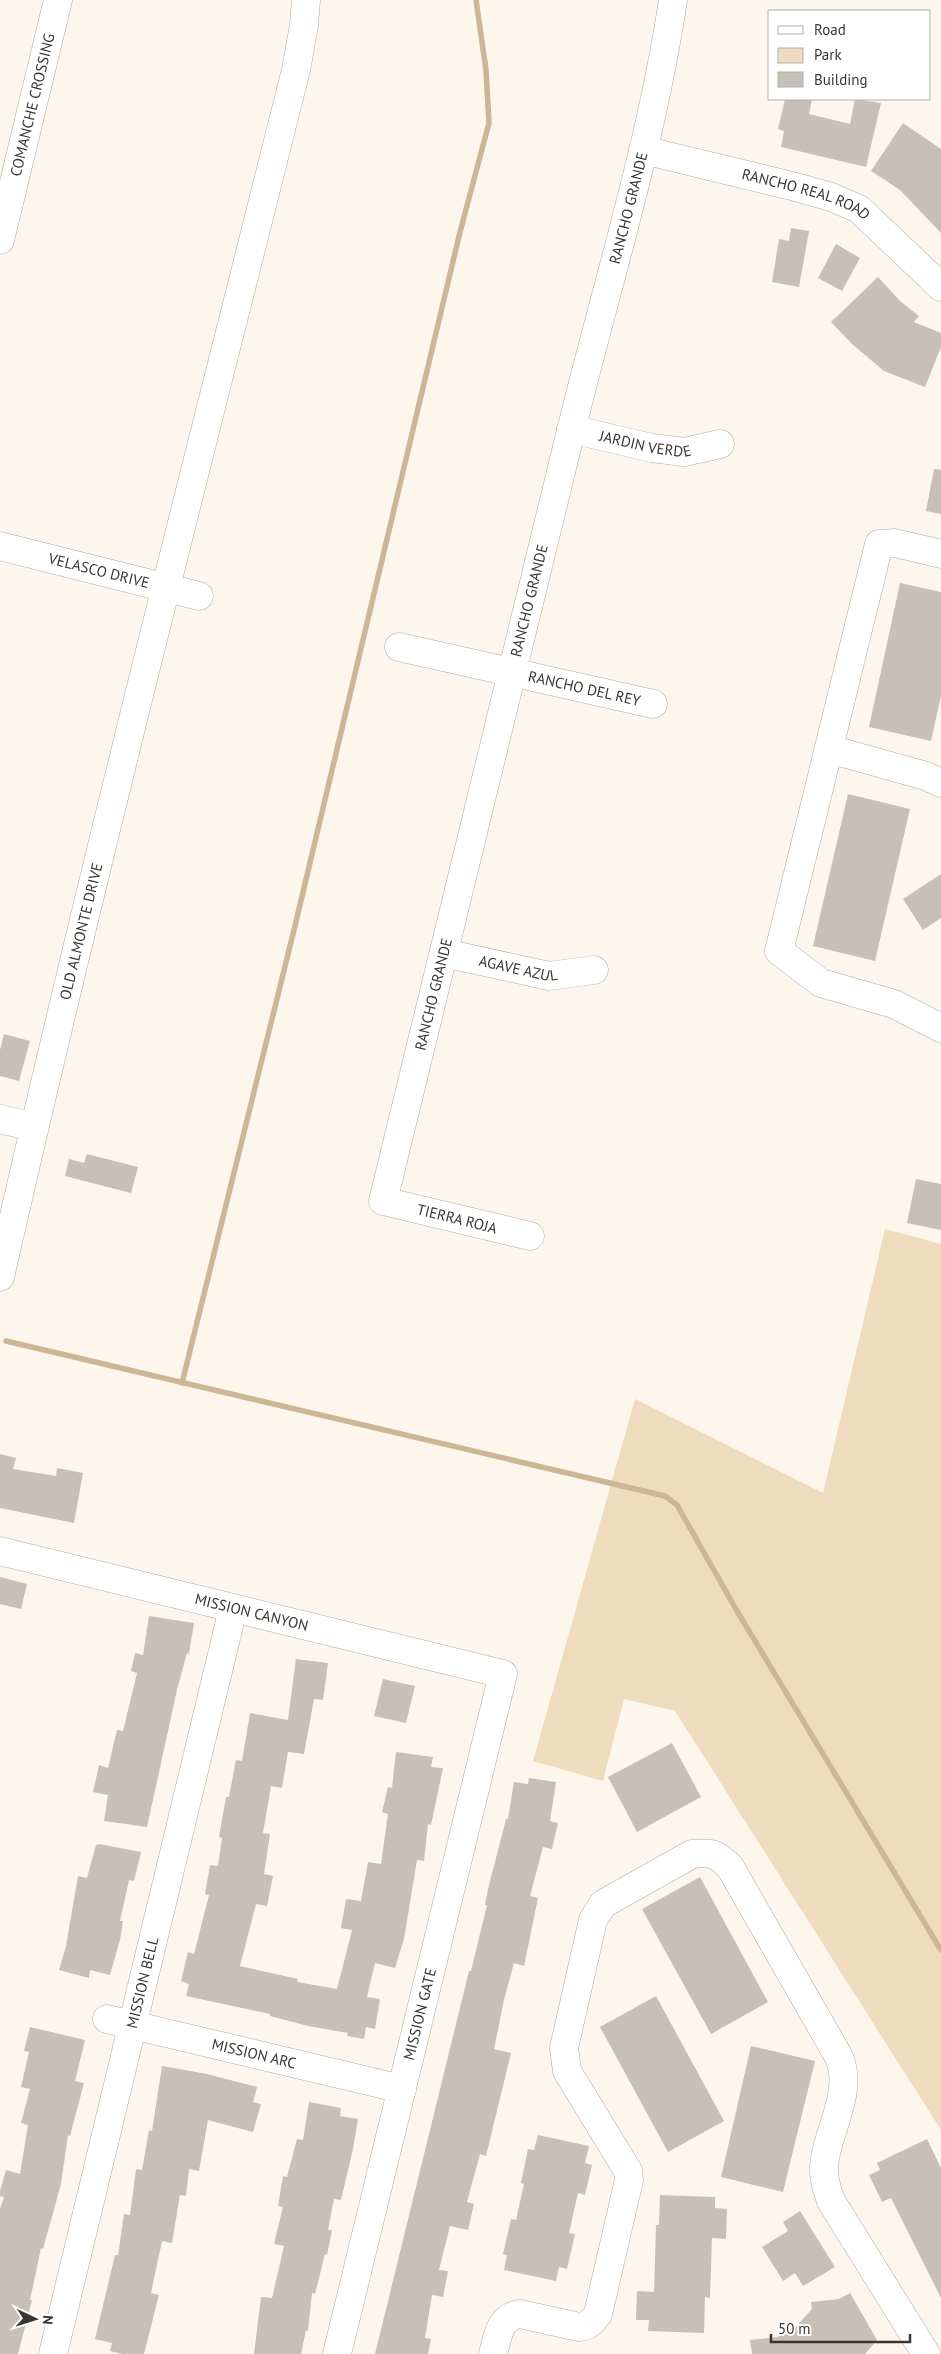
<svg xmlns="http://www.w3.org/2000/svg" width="941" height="2354" font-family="'PT Sans',sans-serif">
	<rect width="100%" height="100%" fill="#fcf6ec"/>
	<path fill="#efdbbe" d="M885,1229L941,1244V2130L675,1711L624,1699L603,1781L533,1761L635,1399L823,1493Z"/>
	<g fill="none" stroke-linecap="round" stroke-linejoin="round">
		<g stroke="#ccb695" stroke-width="5.5">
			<path d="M6,1341L665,1496L677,1505L737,1611L941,1950"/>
			<path d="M182,1383L294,930L460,232L489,123L486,70L476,0"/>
		</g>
	</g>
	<g fill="#c7c0b7">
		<path d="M785,99H812L809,114L850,124L855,99L881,103L866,167L781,147L784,131L778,129Z"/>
		<path d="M903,123L941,149V233L900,190L871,171Z"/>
		<path d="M791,228L809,231L799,287L772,282L779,239L789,241Z"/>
		<path d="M836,244L860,258L842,291L818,278Z"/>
		<path d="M878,277L901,302L919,316L914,322L941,333V347L925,387L884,371L852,344L831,322Z"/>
		<path d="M934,469L941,470V514L926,511Z"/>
		<path d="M900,583L941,592V696L931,741L869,727Z"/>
		<path d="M848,794L910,809L875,961L813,946Z"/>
		<path d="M941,874V918L923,930L903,899Z"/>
		<path d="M4,1034L30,1041L19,1081L0,1076V1050Z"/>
		<path d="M87,1154L138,1167L131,1193L65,1176L69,1159L84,1163Z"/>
		<path d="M916,1179L941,1184V1230L907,1223Z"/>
		<path d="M0,1454L16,1458L13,1469L56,1476L57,1468L83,1473L74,1523L0,1508Z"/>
		<path d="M0,1577L27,1584L21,1609L0,1604Z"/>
		<path d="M149,1616L194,1623L189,1654L187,1653L177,1690L147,1827L104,1821L108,1795L93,1792L99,1765L108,1768L117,1730L123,1731L137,1673L131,1671L135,1653L143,1655Z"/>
		<path d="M296,1659L328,1663L323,1700L314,1699L304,1754L288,1752L282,1788L271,1786L263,1833L270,1834L264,1874L273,1876L267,1906L256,1904L240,1966L298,1979L297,1982L337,1989L352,1930L341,1928L346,1899L361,1901L368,1862L381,1864L388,1814L382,1812L388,1787L392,1788L396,1752L433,1757L431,1767L443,1768L431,1825L428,1824L424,1861L417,1860L404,1939L395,1968L375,1963L367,1997L380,1999L375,2029L366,2027L364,2039L347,2036L348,2033L308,2026L270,2016V2014L186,1996L189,1984L181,1981L188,1952L194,1954L209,1895L205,1894L210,1865L218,1866L222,1838L219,1837L226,1797H229L236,1760L242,1761L250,1713L288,1720Z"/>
		<path d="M383,1679L415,1686L406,1723L374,1716Z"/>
		<path d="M672,1743L701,1797L637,1832L608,1777Z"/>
		<path d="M529,1778L556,1782L550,1821L558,1823L552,1849L543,1847L530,1896L538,1898L524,1966L514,1963L504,2000L494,2049L511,2053L486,2156L480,2154L467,2202L474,2204L468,2230L450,2226L439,2270L448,2271L443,2297L432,2295L425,2338L431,2339L428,2354H375L469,1971H471L487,1905H485L488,1889L506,1819H508L514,1782L528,1784Z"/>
		<path d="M99,1844L141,1852L134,1881L129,1880L120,1921H123L120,1940L110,1975L90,1970L89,1978L59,1970L66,1946L78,1876L87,1878L96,1845Z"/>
		<path d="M700,1877L768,2002L711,2034L642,1909Z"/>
		<path d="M656,1996L724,2121L668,2152L600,2027Z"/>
		<path d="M30,2027L85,2040L75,2081L84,2083L70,2136L68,2135L61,2184L43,2249L41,2248L30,2300H32L18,2354H0V2209L4,2197L0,2196V2191L6,2170L20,2174L28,2125L21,2123L30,2089L21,2087L29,2052L24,2051Z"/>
		<path d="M751,2046L815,2061L783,2192L721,2177Z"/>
		<path d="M162,2066L207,2074L257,2087L253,2102L261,2104L253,2132L208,2120L199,2171L189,2169L186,2196L180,2195L172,2243L162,2241L151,2293L159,2295L144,2354H122L110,2351L112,2343L95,2339L115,2255H118L124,2214L130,2215L136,2169L142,2170L149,2130L152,2131Z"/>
		<path d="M309,2102L341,2108L340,2116L358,2119L353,2149L341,2200L334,2199L328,2230H332L327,2255L325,2254L315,2294L312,2293L308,2331L306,2330L301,2354H254L261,2297L272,2298L284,2246L274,2244L283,2207L278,2206L283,2176L287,2177L297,2139L303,2140Z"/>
		<path d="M538,2135L589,2146L585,2163L592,2165L585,2195L578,2193L569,2233L575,2234L567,2269L559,2267L556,2281L504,2270L507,2255L503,2254L511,2219L516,2220L524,2184L521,2183L528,2149L534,2150Z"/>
		<path d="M927,2139L941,2168V2298L891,2198L882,2202L869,2175L880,2170L877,2163Z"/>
		<path d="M660,2195L715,2197V2208L727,2209L726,2239L712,2238L710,2298L705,2297L704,2333L648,2331L649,2320H636L637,2291L654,2292L656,2225H659Z"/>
		<path d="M800,2211L835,2267L803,2286L795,2273L783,2281L762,2247L788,2231L783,2222Z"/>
		<path d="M850,2293L877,2340L865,2354H752L750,2340L777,2337L791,2332L812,2309L811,2302L839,2299Z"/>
	</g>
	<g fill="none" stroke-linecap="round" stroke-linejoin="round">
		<defs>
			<g id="minor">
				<path id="s1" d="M643,150L796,187L831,197L859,209L941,287"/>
				<path id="s2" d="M0,240L58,0"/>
				<path id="s3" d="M571,429L652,448L684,452L720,444"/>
				<path id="s4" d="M0,546L199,596"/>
				<path d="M941,554L895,543L879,544L779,951L821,983L894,1004L941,1028"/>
				<path id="s5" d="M399,647L653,704"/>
				<path d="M829,749L926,776L941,783"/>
				<path id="s6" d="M444,953L549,976L594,970"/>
				<path d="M0,1119L34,1127"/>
				<path id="s7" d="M530,1236L383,1201C446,946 507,690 570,435C605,290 651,147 673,0"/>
				<path id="s8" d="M0,1277C92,873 195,472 296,70L304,25L306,0"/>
				<path id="s9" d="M0,1551L503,1674L337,2354"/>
				<path id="s10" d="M107,2019L402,2089"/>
				<path id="s11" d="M53,2354L233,1609"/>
				<path d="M493,2354C498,2336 499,2317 520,2314L579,2327C589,2326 592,2322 598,2314L629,2180L628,2171L567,2071L564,2048L593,1920L603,1904L692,1854C712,1852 716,1853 730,1867L839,2057C854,2093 827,2130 824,2166C823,2177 827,2190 831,2201L926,2354"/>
			</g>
		</defs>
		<use href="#minor" stroke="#b0aaa1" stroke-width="29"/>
		<use href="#minor" stroke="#fff" stroke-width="28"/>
	</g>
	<g text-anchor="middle" stroke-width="5" stroke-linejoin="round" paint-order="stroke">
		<g font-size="15" fill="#383632" stroke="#fff">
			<text dy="5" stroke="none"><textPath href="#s2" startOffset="139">COMANCHE CROSSING</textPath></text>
			<text dy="5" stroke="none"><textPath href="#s1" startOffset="169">RANCHO REAL ROAD</textPath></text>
			<text dy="5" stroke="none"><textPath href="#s7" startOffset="1174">RANCHO GRANDE</textPath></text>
			<text dy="5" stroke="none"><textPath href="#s3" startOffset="76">JARDIN VERDE</textPath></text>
			<text dy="5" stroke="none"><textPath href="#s4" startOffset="102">VELASCO DRIVE</textPath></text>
			<text dy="5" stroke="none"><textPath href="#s7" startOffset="769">RANCHO GRANDE</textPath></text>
			<text dy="5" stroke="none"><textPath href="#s5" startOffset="190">RANCHO DEL REY</textPath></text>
			<text dy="5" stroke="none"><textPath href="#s8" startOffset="355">OLD ALMONTE DRIVE</textPath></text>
			<text dy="5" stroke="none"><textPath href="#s6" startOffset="76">AGAVE AZUL</textPath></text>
			<text dy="5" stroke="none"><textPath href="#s7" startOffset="364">RANCHO GRANDE</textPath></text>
			<text transform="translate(457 1219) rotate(14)" y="5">TIERRA ROJA</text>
			<text dy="5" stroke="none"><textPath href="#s9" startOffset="259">MISSION CANYON</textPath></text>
			<text dy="5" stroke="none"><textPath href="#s11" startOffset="382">MISSION BELL</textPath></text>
			<text transform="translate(420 2014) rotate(-76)" y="5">MISSION GATE</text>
			<text dy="5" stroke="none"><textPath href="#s10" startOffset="151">MISSION ARC</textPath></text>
		</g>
	</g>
	<rect x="768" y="10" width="162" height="90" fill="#ffffff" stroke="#afafad"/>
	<rect x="778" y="26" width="25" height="8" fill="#ffffff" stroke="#afafad"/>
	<text x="814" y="35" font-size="15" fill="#383632">Road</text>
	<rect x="778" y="48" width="25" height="15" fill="#efdbbe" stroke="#afafad"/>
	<text x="814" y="60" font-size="15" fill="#383632">Park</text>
	<rect x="778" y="72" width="25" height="15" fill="#c7c0b7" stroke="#afafad"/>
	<text x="814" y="85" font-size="15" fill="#383632">Building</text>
	<g transform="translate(35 2319) rotate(94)" stroke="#ffffff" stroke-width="4" paint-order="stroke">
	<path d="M0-4L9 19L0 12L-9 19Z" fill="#383632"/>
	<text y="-8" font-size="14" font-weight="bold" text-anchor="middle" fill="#383632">N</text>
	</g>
	<path d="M771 2334v8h139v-8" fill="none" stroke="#383632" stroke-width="2.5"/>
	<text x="778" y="2334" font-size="15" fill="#383632" stroke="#ffffff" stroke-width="4" paint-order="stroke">50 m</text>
</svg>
